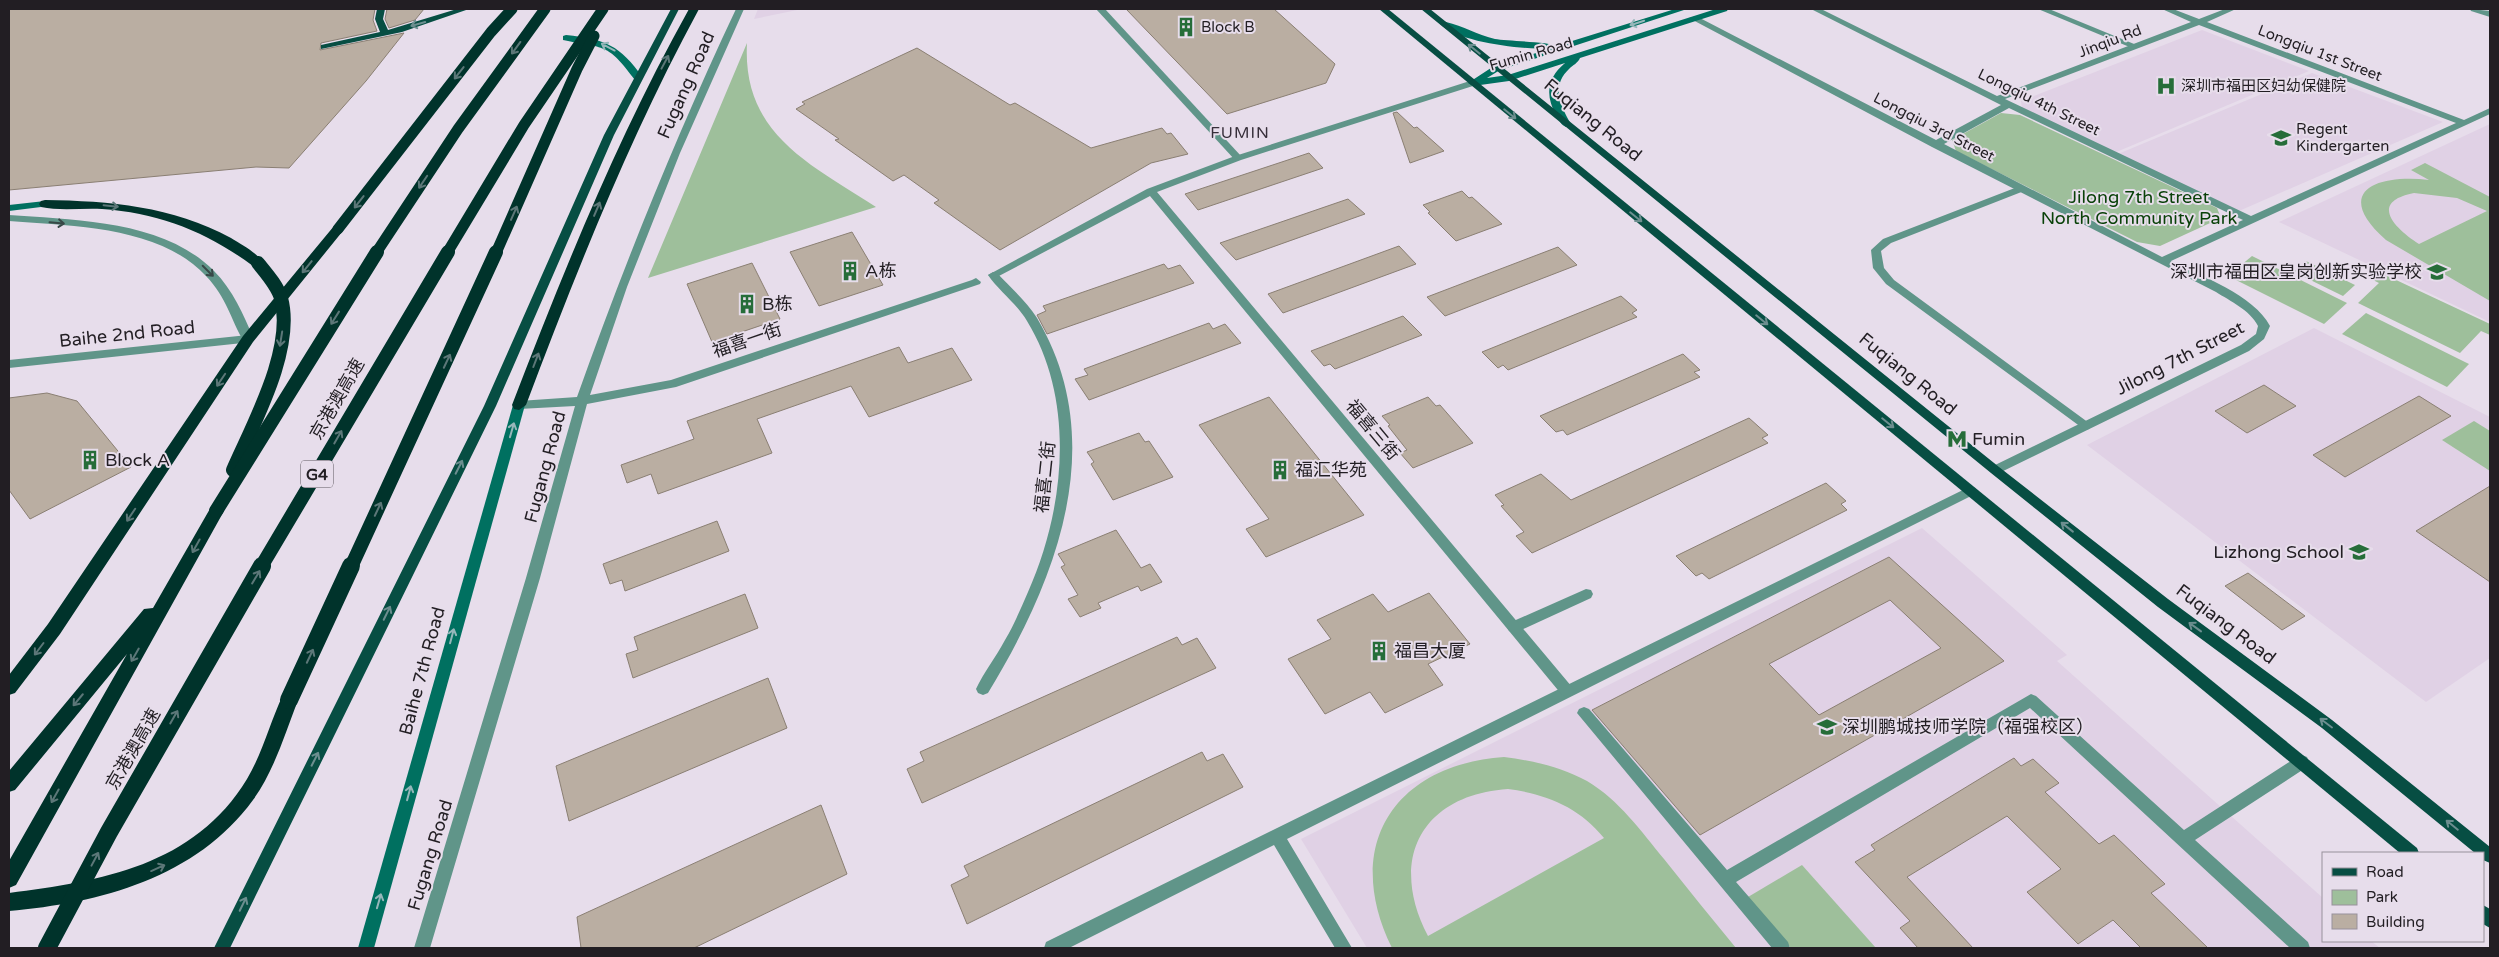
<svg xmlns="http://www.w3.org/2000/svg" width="2499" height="957" font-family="'Varela Round','Noto Sans SC',sans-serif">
	<rect width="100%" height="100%" fill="#e7ddeb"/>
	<g fill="#e0d1e5">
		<path d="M758,9H802L754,19Z"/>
		<path d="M2202,30L2309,71L2114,153L2022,109L2021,101Z"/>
		<path d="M2312,73L2443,122L2239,211L2118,154Z"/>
		<path d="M2490,124V322L2279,222Z"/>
		<path d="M2314,328L2490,417V658L2426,702L2087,445Z"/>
		<path d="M1922,528L2067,655L2057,661L2323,898V941H2371L2380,948H1367L1301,839Z"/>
	</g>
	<g fill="#9ebf9b" fill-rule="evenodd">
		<path d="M747,43C742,134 810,164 876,207L648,278Z"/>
		<path d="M2001,113L2020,115L2217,208L2221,218L2160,246L2137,242L1956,151L1952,140Z"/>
		<path d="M2425,163L2490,197V301L2386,240C2331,191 2377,174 2429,180L2411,170ZM2414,193L2457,198L2487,211L2419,244C2395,229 2368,202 2414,193Z"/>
		<path d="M2252,256L2347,303L2324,324L2228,276Z"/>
		<path d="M2306,261L2355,285L2343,296L2294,272Z"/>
		<path d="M2379,272L2490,324V335L2481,331L2460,353L2358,303L2379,283L2371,279Z"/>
		<path d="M2366,313L2469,364L2447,387L2342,334Z"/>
		<path d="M2474,421L2490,431V471L2442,440Z"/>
		<path d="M1504,757C1534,761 1561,767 1587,781C1619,800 1641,831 1664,859C1688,889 1712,919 1736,948H1392C1342,847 1393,765 1504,757ZM1508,789C1546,794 1579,807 1604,838L1428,936C1388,860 1421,795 1508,789Z"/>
		<path d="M1802,865L1876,948H1791L1748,897Z"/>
	</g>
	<g fill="#baaea2" stroke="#8a7f73" fill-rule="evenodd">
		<path d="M9,9H375L373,20L377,31L321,43L320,50L404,33L366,81L289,168L256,167L9,190Z"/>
		<path d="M387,9H424L415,20L389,28L385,19Z"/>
		<path d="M1126,9H1274L1335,64L1326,83L1227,114Z"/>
		<path d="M917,48L1010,105L1015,103L1091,148L1162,128L1167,134L1171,133L1188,154L1151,163L1000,250L934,203L939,200L904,175L893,181L835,140L839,139L796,109L805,104L802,102Z"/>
		<path d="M1397,112L1414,128L1417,127L1444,151L1410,163L1393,113Z"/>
		<path d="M1309,153L1323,168L1198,210L1185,194Z"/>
		<path d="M1462,191L1469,198L1472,197L1502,224L1456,241L1428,213L1430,212L1423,205Z"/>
		<path d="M1348,199L1365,214L1236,260L1220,243Z"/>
		<path d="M852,232L883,285L819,306L790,252Z"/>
		<path d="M1399,246L1416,264L1283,313L1268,294Z"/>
		<path d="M1558,247L1577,265L1445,316L1427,297Z"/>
		<path d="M752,263L780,319L712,342L687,284Z"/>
		<path d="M1164,264L1168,269L1180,265L1194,283L1047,334L1037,315L1046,311L1043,306Z"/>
		<path d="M1621,296L1637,310L1632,313L1637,317L1508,370L1503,365L1498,368L1482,352Z"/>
		<path d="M1403,316L1422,335L1335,369L1330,364L1324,366L1311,351Z"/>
		<path d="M1209,323L1213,329L1225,324L1241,343L1089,400L1075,379L1088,375L1084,369Z"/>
		<path d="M899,347L908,363L952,348L972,380L869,417L851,386L757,419L772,453L658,494L651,474L627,483L621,465L694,439L687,421Z"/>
		<path d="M1683,354L1700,370L1694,372L1700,377L1567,435L1563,430L1556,432L1540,416Z"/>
		<path d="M2264,385L2296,406L2247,433L2215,411Z"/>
		<path d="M47,393L77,401L131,467L30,519L9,490V398Z"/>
		<path d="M2419,396L2451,416L2345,477L2313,455Z"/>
		<path d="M1269,397L1364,515L1266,557L1246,529L1269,519L1199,425Z"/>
		<path d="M1428,397L1436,406L1440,405L1473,443L1413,468L1400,453L1407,450L1388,426L1390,425L1382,416Z"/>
		<path d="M1749,418L1768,435L1762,438L1768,443L1532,553L1516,536L1524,532L1501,506L1504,505L1495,495L1541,474L1571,500Z"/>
		<path d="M1139,433L1145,442L1149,441L1173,477L1113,500L1091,464L1094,462L1087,452Z"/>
		<path d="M1826,483L1846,501L1841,504L1847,510L1709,579L1702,573L1696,576L1676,556Z"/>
		<path d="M2490,486V582L2416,531Z"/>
		<path d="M717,521L729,551L625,591L622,580L610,584L603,564Z"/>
		<path d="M1116,530L1141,568L1150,564L1162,582L1141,591L1138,586L1098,603L1101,608L1080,617L1068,599L1078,595L1061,567L1065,565L1058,554Z"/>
		<path d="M1889,557L2004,661L1700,835L1592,710ZM1890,600L1941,648L1819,715L1769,664Z"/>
		<path d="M2248,573L2305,616L2282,630L2225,586Z"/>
		<path d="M1429,593L1470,644L1428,664L1443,685L1385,713L1370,692L1325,714L1288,659L1331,639L1317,620L1373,594L1388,612Z"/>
		<path d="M745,594L758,628L633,678L626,654L638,650L634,637Z"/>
		<path d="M1177,637L1182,645L1197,638L1216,668L922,803L907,769L924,761L920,752Z"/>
		<path d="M768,678L787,728L569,821L556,766Z"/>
		<path d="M1202,752L1207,761L1223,754L1243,787L967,924L951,885L969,876L964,866Z"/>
		<path d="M2014,758L2021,766L2033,759L2059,783L2045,792L2099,844L2114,835L2165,884L2151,893L2208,948H2141L2113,920L2078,944L2027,892L2061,869L2007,816L1907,877L1973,948H1918L1900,928L1910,921L1855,862L1875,850L1871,845Z"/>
		<path d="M821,805L847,874L694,948H581L577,917Z"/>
	</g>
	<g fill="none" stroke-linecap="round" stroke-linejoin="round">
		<g fill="#609589" fill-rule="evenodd">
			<path d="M1096,9H1105L1241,156V160H1235Z"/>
			<path d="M2038,9H2049L2139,46L2132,48Z"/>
			<path d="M2470,9L2490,11V17L2471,11Z"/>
			<path d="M2020,186L2025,189L2024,191L1891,243L1881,251L1884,268L1894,280L2089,423L2091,426L2089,429L2085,430L1886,284L1873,268L1871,250L1883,239Z"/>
			<path d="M9,215C75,220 164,220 214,271C233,290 243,314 254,339L252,342H244C230,318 227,298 206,276C160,226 72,226 9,221Z"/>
			<path d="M993,272L997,273C1010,287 1027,302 1037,318C1111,443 1056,581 988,693L983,695L978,693L976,689C984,672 996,657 1005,640C1014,625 1021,608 1028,592C1065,509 1076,401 1027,321C1017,304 999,291 988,275Z"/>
			<path d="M1971,486L1975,488L1977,491L1975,494L1287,839L1352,948H1335L1274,845L1069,948H1044L1046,942Z"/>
			<path d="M1586,589L1591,590L1593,594L1591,598L1519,631L1514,633L1509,631L1507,627L1509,623Z"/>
			<path d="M2031,694L2036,696L2184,830L2297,757L2302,755L2307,757L2309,762L2307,767L2195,840L2308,942L2310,948H2290L2030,708L1736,882L1788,942L1790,948H1772L1577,713L1579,709L1584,707L1589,709L1727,870Z"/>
		</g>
		<g fill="#609589" fill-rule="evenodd">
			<path d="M736,9H744L680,153L627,287L590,395L671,380L972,280L976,278L981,282L980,284L676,387L587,404L540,578L430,948H414L526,578L575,406L519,409L513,405L519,401L577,397C624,265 676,136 736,9Z"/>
			<path d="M1811,9H1821L1997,96L2191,22L2162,9H2173L2199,19L2225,9H2236L2207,22L2464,120L2490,108V114L2171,261C2201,276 2254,295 2270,326L2264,339L2249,351L1995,475L1989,470L1991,467L2241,345L2256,334L2258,326C2250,310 2230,301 2216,292L1932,147L1689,18L1696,16L1936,140L2001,105ZM2199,25L2456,123L2251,216L2005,99ZM2009,108L2243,220L2162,257L1944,144Z"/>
			<path d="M1473,80L1476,81V85L1241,160L1157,192L1572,687L1574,691L1572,695L1567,697L1562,695L1150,196L997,277L993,278L988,275L1147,189L1235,156Z"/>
			<path d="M248,335L252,336L254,339L252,342L9,368V360Z"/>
		</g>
		<g fill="#007060" fill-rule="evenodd">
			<path d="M1675,9H1687L1500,70L1487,78L1508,75L1716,9H1728L1727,11L1580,58C1578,63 1573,65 1569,69C1551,86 1560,105 1571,124L1566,127C1561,125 1559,120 1556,115C1545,95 1547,78 1565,63L1509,81L1473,86L1468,83L1494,66L1549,49C1521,49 1460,43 1440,24C1443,22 1442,21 1446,22C1463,26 1478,35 1495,39C1506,41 1552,42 1556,46Z"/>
			<path d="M566,35C605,39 620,45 643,78L641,80H635C607,42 605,49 563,40V36Z"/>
			<path d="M45,201L50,204L49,206L9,211V205Z"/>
			<path d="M519,401L525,405L374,948H358L513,405Z"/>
		</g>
		<g fill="#074e43" fill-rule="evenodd">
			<path d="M377,9H385L383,19L388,30L457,9H469L402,32L321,49V45L380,32L375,19Z"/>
			<path d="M671,9H679L614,135L496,406L230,948H214L484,406L604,135Z"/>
			<path d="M1379,9H1388L2417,848L2419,853H2400Z"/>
			<path d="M1421,9H1430L1999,467L2168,599L2332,720L2490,847V863L2483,860V853H2475L2322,728L2158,607L1991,473Z"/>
			<path d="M2483,905L2490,909V928L2483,924Z"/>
		</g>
		<g fill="#00332b" fill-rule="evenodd">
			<path d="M689,9H699C630,136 577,270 526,405L519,410L514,409L512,405C564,270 618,136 689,9Z"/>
			<path d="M45,200C110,201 172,206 231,238C241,244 257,253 264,263L258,267L253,266C207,232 160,213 102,209C82,208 59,211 41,207L39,204L41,201Z"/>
			<path d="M338,225L342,226L344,229L342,232L253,342L60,634L15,693L9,695V675L48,624L243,336L334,226Z"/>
			<path d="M216,505L221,507L224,511L16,885L9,888V861L127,654L15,790L9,792V771L144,609L153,608L211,507Z"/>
			<path d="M289,693L295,695L298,700C285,734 274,771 253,800C196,878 100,903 9,911V893C101,881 194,866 247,779C263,752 270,722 283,695Z"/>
		</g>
		<g stroke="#00332b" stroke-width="11">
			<path d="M338,229L491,32L512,9"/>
			<path d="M376,253L458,129L545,9"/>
			<path d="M447,253L524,125L603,9"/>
			<path d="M496,253L577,69L594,36"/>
		</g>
		<g stroke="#00332b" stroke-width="14">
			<path d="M233,470C253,424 295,349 281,298C277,285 266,273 258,263"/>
			<path d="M216,511L377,252"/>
			<path d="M261,567L448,252"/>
			<path d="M351,567L496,252"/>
		</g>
		<g stroke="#00332b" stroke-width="18">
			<path d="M289,700L351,566"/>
			<path d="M47,948L109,832L262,566"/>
		</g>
	</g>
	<defs><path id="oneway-shaft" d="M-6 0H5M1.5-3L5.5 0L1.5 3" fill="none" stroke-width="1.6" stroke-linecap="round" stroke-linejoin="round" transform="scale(1.25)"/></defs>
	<g stroke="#96b7ba">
		<use href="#oneway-shaft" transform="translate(1637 23) rotate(162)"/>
		<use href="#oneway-shaft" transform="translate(608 47) rotate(-152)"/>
		<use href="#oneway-shaft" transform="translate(512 430) rotate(-74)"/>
		<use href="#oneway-shaft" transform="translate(452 636) rotate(-75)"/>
		<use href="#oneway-shaft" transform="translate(409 793) rotate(-75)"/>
		<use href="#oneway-shaft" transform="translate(379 901) rotate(-74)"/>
	</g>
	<g stroke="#6c8e8f">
		<use href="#oneway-shaft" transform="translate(418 24) rotate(164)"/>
		<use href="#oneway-shaft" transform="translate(1474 49) rotate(-141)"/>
		<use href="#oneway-shaft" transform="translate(1510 114) rotate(39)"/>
		<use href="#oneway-shaft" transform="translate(1636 217) rotate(39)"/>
		<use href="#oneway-shaft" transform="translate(1762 320) rotate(39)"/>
		<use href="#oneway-shaft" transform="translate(1888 423) rotate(39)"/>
		<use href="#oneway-shaft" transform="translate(459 467) rotate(-63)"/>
		<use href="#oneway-shaft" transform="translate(2067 527) rotate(-142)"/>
		<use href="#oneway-shaft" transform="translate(387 613) rotate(-64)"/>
		<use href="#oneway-shaft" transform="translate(2195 627) rotate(-144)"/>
		<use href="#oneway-shaft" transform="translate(2326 723) rotate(-143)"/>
		<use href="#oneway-shaft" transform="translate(315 759) rotate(-63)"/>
		<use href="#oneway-shaft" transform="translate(2452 825) rotate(-141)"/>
		<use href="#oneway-shaft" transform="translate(243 904) rotate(-64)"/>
	</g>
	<g stroke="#5c7778">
		<use href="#oneway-shaft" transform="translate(516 48) rotate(126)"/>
		<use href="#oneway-shaft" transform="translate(665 62) rotate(-62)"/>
		<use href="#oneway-shaft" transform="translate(459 73) rotate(128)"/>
		<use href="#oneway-shaft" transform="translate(423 182) rotate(124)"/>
		<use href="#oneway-shaft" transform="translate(359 202) rotate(128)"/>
		<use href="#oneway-shaft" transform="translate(111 206) rotate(6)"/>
		<use href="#oneway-shaft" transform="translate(597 209) rotate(-67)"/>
		<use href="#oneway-shaft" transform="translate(514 213) rotate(-66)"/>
		<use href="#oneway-shaft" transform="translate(307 267) rotate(129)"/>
		<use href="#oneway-shaft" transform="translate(335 318) rotate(122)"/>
		<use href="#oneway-shaft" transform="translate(281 339) rotate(99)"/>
		<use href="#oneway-shaft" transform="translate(536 360) rotate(-69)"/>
		<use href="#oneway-shaft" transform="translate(447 361) rotate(-65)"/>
		<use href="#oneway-shaft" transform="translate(221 380) rotate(124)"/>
		<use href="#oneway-shaft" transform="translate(338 437) rotate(-60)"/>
		<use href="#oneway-shaft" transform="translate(378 509) rotate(-65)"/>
		<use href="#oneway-shaft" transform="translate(131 515) rotate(124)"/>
		<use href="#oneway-shaft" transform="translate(196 546) rotate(119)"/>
		<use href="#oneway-shaft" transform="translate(256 577) rotate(-59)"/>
		<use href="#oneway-shaft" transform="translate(39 649) rotate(127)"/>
		<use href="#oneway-shaft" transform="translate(135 655) rotate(120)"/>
		<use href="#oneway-shaft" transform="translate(310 656) rotate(-65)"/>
		<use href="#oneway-shaft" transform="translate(78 700) rotate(130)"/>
		<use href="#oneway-shaft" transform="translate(174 717) rotate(-60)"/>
		<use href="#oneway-shaft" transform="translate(55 796) rotate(119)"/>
		<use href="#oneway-shaft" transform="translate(95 859) rotate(-62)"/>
		<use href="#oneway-shaft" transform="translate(158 868) rotate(-24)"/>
	</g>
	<g stroke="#384847">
		<use href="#oneway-shaft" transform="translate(57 223) rotate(5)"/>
		<use href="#oneway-shaft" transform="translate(208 271) rotate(45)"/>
	</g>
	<defs>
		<symbol id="building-bare" viewBox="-9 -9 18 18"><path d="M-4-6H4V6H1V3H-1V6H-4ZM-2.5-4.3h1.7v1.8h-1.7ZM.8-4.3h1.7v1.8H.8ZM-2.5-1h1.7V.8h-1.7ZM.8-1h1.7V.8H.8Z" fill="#266d39" stroke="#e7ddeb" stroke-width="2.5" paint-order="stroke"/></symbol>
		<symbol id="hospital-bare" viewBox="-9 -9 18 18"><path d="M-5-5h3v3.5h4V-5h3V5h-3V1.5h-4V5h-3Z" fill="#266d39" stroke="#e7ddeb" stroke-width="2.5" paint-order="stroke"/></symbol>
		<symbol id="school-bare" viewBox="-9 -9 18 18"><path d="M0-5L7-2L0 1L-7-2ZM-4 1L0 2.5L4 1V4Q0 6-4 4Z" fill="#266d39" stroke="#e7ddeb" stroke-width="2.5" paint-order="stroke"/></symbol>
		<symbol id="metro-bare" viewBox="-9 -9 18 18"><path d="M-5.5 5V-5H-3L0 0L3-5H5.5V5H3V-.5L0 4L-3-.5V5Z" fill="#266d39" stroke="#e7ddeb" stroke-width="2.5" paint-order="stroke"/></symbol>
		<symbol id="university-bare" viewBox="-9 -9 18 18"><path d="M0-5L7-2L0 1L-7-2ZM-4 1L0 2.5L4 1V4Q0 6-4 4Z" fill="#266d39" stroke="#e7ddeb" stroke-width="2.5" paint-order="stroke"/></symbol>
	</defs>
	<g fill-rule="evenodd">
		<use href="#building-bare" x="1172" y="13" width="28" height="28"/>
		<use href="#hospital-bare" x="2152" y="72" width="28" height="28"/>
		<use href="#school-bare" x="2267" y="124" width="28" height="28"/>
		<use href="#building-bare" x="836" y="257" width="28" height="28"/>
		<use href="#school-bare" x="2423" y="258" width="28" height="28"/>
		<use href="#building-bare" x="733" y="290" width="28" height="28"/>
		<use href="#metro-bare" x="1943" y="425" width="28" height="28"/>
		<use href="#building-bare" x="76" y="446" width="28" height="28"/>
		<use href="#building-bare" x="1266" y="456" width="28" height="28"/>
		<use href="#school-bare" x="2345" y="538" width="28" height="28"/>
		<use href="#building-bare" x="1365" y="637" width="28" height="28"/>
		<use href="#university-bare" x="1813" y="713" width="28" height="28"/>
	</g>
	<g text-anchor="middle" stroke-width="4" stroke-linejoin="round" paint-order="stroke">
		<g font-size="15" fill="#221e23" stroke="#e7ddeb" text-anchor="start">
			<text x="1201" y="32">Block B</text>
			<text x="2181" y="91">深圳市福田区妇幼保健院</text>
			<text x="2296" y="134">Regent<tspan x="2296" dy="17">Kindergarten</tspan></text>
		</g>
		<g font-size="15" fill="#221e23" stroke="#e7ddeb">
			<text transform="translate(2110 41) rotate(-21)" y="5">Jinqiu Rd</text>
			<text transform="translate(2320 53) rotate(21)" y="5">Longqiu 1st Street</text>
			<text transform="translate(1531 54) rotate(-16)" y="5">Fumin Road</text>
			<text transform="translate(2039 102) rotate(26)" y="5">Longqiu 4th Street</text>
			<text transform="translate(1934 127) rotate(27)" y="5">Longqiu 3rd Street</text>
		</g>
		<g font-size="16" letter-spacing="1" fill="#372f3a" stroke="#e7ddeb">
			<text x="1240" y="138">FUMIN</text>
		</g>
		<rect fill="#e7ddeb" stroke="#5d575f" stroke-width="1" x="301" y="460.5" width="32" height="27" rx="4"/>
		<g font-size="16" font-weight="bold" fill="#221e23">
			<text x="317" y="480">G4</text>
		</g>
		<g font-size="18" fill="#221e23" stroke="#e7ddeb">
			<text transform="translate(686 85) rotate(-66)" y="6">Fugang Road</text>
			<text transform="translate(1593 120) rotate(39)" y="6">Fuqiang Road</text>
			<text transform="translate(127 334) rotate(-6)" y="6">Baihe 2nd Road</text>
			<text transform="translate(747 340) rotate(-19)" y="6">福喜一街</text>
			<text transform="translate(2180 358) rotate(-27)" y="6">Jilong 7th Street</text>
			<text transform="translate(1908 374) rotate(39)" y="6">Fuqiang Road</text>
			<text transform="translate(337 399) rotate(-60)" y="6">京港澳高速</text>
			<text transform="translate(1373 430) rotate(50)" y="6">福喜三街</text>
			<text transform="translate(545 467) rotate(-75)" y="6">Fugang Road</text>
			<text transform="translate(1045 477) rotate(-84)" y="6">福喜二街</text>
			<text transform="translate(2226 624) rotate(37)" y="6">Fuqiang Road</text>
			<text transform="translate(422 671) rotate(-75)" y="6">Baihe 7th Road</text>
			<text transform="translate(133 749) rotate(-60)" y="6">京港澳高速</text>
			<text transform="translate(430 855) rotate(-73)" y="6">Fugang Road</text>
		</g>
		<g font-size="18" fill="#094108" stroke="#e7ddeb">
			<text x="2139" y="203">Jilong 7th Street<tspan x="2139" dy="21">North Community Park</tspan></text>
		</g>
		<g font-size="18" fill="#221e23" stroke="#e7ddeb" text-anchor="start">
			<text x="865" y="277">A栋</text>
			<text x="2422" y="278" text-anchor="end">深圳市福田区皇岗创新实验学校</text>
			<text x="762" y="310">B栋</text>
			<text x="1972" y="445">Fumin</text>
			<text x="105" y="466">Block A</text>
			<text x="1295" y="476">福汇华苑</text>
			<text x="2344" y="558" text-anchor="end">Lizhong School</text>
			<text x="1394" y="657">福昌大厦</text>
			<text x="1842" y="733">深圳鹏城技师学院（福强校区）</text>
		</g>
	</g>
	<rect width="2499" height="957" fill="none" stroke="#221e23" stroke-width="20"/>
	<rect x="2322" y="852" width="162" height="90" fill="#e7ddeb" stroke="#98919b"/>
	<rect x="2332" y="868" width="25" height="8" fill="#074e43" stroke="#98919b"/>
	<text x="2366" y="877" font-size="15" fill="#221e23">Road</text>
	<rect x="2332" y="890" width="25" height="15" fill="#9ebf9b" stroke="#98919b"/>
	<text x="2366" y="902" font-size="15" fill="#221e23">Park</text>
	<rect x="2332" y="914" width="25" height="15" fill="#baaea2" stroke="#98919b"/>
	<text x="2366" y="927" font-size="15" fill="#221e23">Building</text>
</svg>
